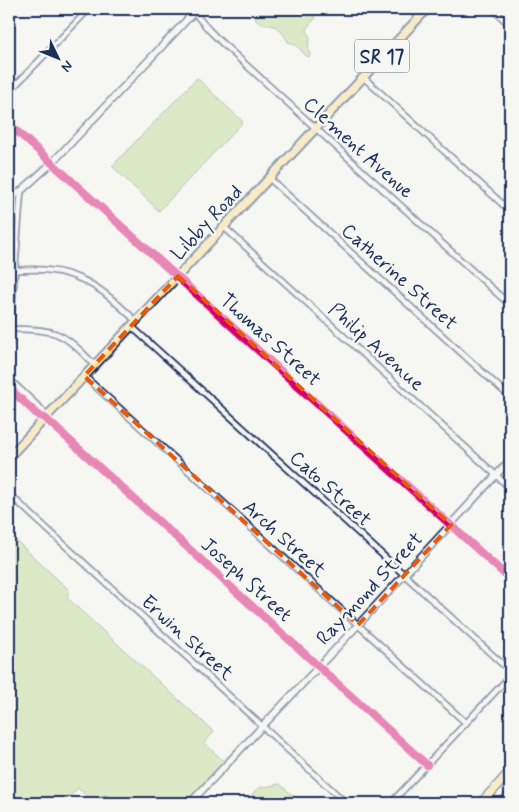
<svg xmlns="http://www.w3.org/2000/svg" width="519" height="812" font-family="Mynerve,sans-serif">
	<rect width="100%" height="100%" fill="#f6f6f2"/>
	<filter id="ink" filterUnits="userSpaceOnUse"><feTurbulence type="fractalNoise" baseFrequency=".02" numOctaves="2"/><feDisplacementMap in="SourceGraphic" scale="10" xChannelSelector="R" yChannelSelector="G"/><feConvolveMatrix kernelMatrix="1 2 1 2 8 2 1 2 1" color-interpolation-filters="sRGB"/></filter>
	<g filter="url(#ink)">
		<g fill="#bdda92" stroke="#6c8478">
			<path d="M263,9H314L315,19L308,26L307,31L310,38L308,49L310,54L309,57C299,53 302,45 288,42C285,36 280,29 274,26C266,23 262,27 255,19Z"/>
			<path d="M197,78L243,122L159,211L112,166Z"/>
			<path d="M9,534L69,590L67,598L214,732L204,743L227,764L190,803H163L156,797L149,803H94L78,788L64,803H9Z"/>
			<path d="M280,784L301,803H244L258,788Z"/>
		</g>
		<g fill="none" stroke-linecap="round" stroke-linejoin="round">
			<defs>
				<g id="minor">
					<path d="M191,9L209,30L222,43L510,305"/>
					<path d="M493,9L510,25"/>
					<path d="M363,77L510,211"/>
					<path d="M9,92L89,9"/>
					<path d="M9,124L510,579"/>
					<path d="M269,178L510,397"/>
					<path d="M224,227L510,488"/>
					<path d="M14,270C25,270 36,269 46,270C85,273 109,295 136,321"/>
					<path d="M131,326L510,671"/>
					<path d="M10,329C25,329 40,329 54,333C70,338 83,354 95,365"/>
					<path d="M9,345L21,191"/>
					<path d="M84,376L466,723"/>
					<path d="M9,379L43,411L45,418"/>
					<path d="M9,388L39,416L45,418L427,765"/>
					<path d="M9,494L346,803"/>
					<path d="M104,803L105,799"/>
					<path d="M391,803L510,676"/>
				</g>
				<g id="tertiary">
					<path d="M9,199L21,191L52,163L197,9"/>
					<path d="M190,803L358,625L510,460"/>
				</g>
				<path id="primary" d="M9,457L427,9"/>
				<g id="motorway">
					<path d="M481,803L510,772"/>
					<path d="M502,803L510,795"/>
				</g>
			</defs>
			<use href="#minor" stroke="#1b2f5e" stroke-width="8"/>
			<use href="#tertiary" stroke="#1b2f5e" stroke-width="9"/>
			<use href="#primary" stroke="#1b2f5e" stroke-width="11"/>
			<use href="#motorway" stroke="#1b2f5e" stroke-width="11"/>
			<use href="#minor" stroke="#f6f6f2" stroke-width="4.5"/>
			<use href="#tertiary" stroke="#f6f6f2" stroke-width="5.5"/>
			<use href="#primary" stroke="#fadf96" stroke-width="7"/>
			<use href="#motorway" stroke="#fadf96" stroke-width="8"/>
			<defs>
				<g id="cycleway">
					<path d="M9,124L510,579"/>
					<path d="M9,388L39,416L45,418L427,765"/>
				</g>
			</defs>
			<use href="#cycleway" stroke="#f6f6f2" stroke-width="11"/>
			<use href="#cycleway" stroke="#d6006c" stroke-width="8"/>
		</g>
	</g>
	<path d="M0 0H519V812H0ZM178,276L451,525L358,625L84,376Z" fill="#f6f6f2" fill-opacity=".55" fill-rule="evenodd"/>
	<path fill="none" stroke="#e8590c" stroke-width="4" stroke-dasharray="10 6" stroke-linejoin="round" d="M178,276L451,525L358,625L84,376Z"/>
	<g text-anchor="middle" stroke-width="5" stroke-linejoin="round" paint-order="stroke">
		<rect fill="#f6f6f2" stroke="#5d6b8a" stroke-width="1" x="354.5" y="39.5" width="55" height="33" rx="4"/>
		<g font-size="19" font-weight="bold" fill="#1b2f5e">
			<text x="382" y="63">SR 17</text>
		</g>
		<g font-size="20" fill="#1b2f5e" stroke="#f6f6f2">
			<text transform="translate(359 147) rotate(42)" y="7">Clement Avenue</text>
			<text transform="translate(206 222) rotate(-47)" y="7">Libby Road</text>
			<text transform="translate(400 276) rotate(42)" y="7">Catherine Street</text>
			<text transform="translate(271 339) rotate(42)" y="7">Thomas Street</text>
			<text transform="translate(377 346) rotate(42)" y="7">Philip Avenue</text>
			<text transform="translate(331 488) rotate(42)" y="7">Cato Street</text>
			<text transform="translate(285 538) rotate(42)" y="7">Arch Street</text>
			<text transform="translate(247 579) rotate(42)" y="7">Joseph Street</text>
			<text transform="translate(369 588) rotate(-47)" y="7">Raymond Street</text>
			<text transform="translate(188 637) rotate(42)" y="7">Erwin Street</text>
		</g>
	</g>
	<rect width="519" height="812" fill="none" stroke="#f6f6f2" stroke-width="30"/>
	<rect x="15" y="15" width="489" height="782" fill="none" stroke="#1b2f5e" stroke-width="2" filter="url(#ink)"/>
	<g transform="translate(58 58) rotate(133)" stroke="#f6f6f2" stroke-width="4" paint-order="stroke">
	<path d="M0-4L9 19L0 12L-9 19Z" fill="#1b2f5e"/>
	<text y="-8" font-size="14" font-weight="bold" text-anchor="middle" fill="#1b2f5e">N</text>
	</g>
</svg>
